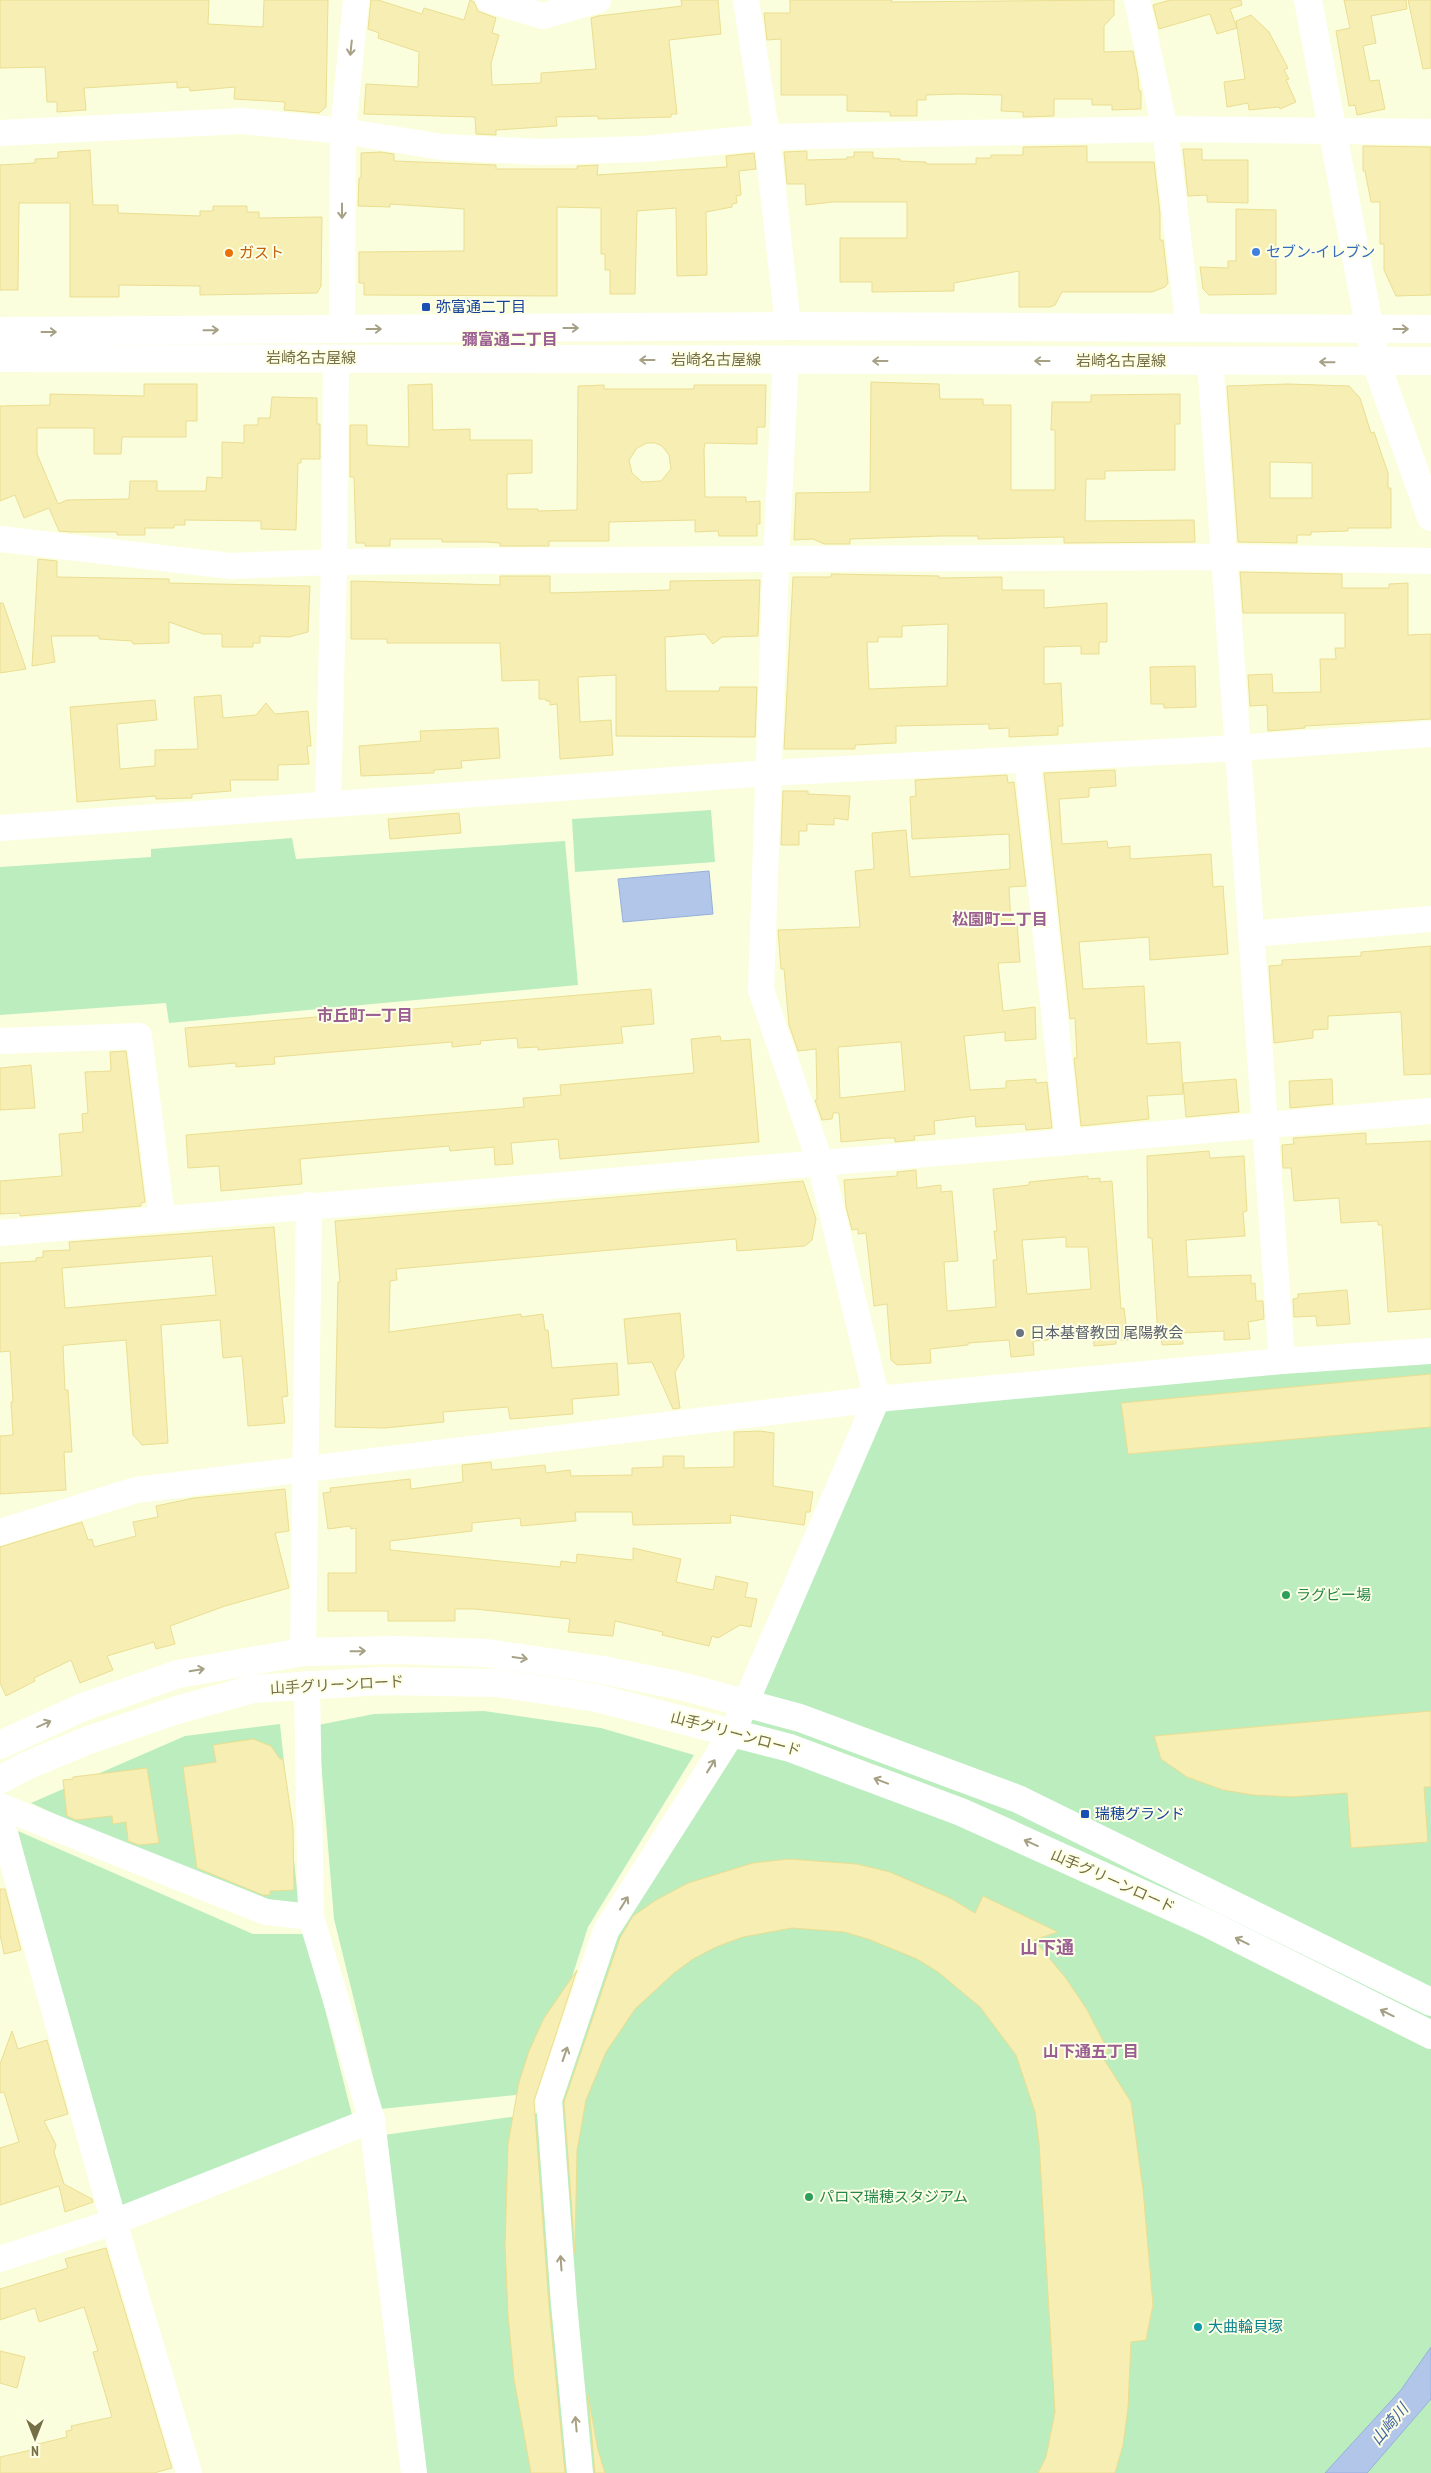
<svg xmlns="http://www.w3.org/2000/svg" width="1431" height="2473" font-family="'PT Sans Narrow','Noto Sans JP',sans-serif">
	<rect width="100%" height="100%" fill="#fbfedd"/>
	<g fill="#bbedbf">
		<path d="M711,810L715,862L575,872L572,819Z"/>
		<path d="M292,838L296,859L565,841L578,985L169,1023L166,1003L0,1015V867L151,857V849Z"/>
		<path d="M1431,1351V2473H580L549,2100L606,1931L733,1732L877,1399Z"/>
		<path d="M484,1711L601,1728L694,1755L588,1927L535,2093L381,2109L334,1919L318,1725L374,1714Z"/>
		<path d="M280,1724L299,1909L257,1907L31,1803L185,1736Z"/>
		<path d="M18,1831L253,1934H306L352,2115L118,2216Z"/>
		<path d="M539,2113L580,2473H424L384,2135Z"/>
	</g>
	<g fill="#b1c6e9" stroke="#96b0dc">
		<path d="M709,871L713,914L623,922L618,879Z"/>
		<path d="M1431,2347V2399L1367,2473H1325L1401,2390Z"/>
	</g>
	<g fill="#f6eeb2" stroke="#eade91" fill-rule="evenodd">
		<path d="M0,0H209L208,24L263,27L264,0H328L326,107L319,113L284,110L285,102L234,99L235,87L190,91L189,87L177,88V82L84,88L86,110L57,112V102H47L45,67L0,68Z"/>
		<path d="M371,0H378L422,14L424,8L464,20L470,0L474,2L478,11L496,18L492,33L499,35L491,63L492,85L541,83V73L596,69L591,18L598,16L682,6L681,0H718L721,34L669,40L677,114H671V117L598,119V116L556,117L557,126L496,130V135L476,134L475,117L364,114L366,84L418,87L419,52L378,38L379,33L368,29Z"/>
		<path d="M790,0H892L891,2L1114,0V15L1104,26V52L1133,51L1138,77L1139,91H1141V109L1112,110V105H1092V99H1054V116L1023,117V112L1001,111L1002,95L959,94L926,95V100H917V116H890V112L847,111V95H781V39L767,40L764,13H790Z"/>
		<path d="M1170,0H1241L1242,5L1230,9L1237,28L1217,34L1210,14L1159,29L1153,5Z"/>
		<path d="M1344,0H1406L1407,9L1371,16L1376,43L1363,46L1370,81L1379,80L1385,109L1357,115L1355,105L1349,106L1336,31L1350,28Z"/>
		<path d="M1408,0H1431V68L1423,69Z"/>
		<path d="M1251,15L1269,32L1288,68L1284,70L1289,79L1286,80L1296,102L1280,109L1279,107L1249,110L1248,103L1227,107L1224,82L1245,79L1236,21Z"/>
		<path d="M1087,146V162H1154L1160,213V240H1163L1168,283L1165,287L1152,292H1062L1055,305L1050,307H1019V271L954,283V291L872,292V282H840V238H907V202H832L806,205L805,184H787L784,152L807,151V160L847,159V157H854V152H873V158L900,159V161L926,162V164H976V158H991V155H1023V147Z"/>
		<path d="M1363,146L1431,147V295L1396,296L1384,270V244H1380V202H1371L1365,171H1363Z"/>
		<path d="M1183,149H1202V160H1248V203L1207,202V195L1188,196Z"/>
		<path d="M90,150L93,205H118V213L200,216V211H213V206H247V212H259V218L322,217L321,286L317,293L200,295V286L119,285V297H70V203H19L18,290H0V165L35,163V159L58,158V152Z"/>
		<path d="M381,152L394,154V161L496,165V169H577V166L598,165L597,175L727,167L726,156L754,153L756,169L739,171L741,195L736,196L737,203L732,204V207L706,212L707,275L677,276L676,208L637,211L635,294H610V270H605V254H601V208L557,207V296L364,295V283H359V252L464,251V209L390,204V207L358,206L359,178H361V153Z"/>
		<path d="M1236,209L1276,210V294L1209,295L1203,289L1200,267L1228,268V261H1236Z"/>
		<path d="M871,382L939,384L940,399H983V405H1011V490H1055V430H1051L1052,402H1091V395L1180,394V424H1175V470L1105,471V479H1086L1085,521L1194,520L1195,542L1064,543V537L978,539V536H940L850,539V544H824L813,539L794,540L796,493L870,492Z"/>
		<path d="M144,384H197V421H186V437H122L121,454H94V428H37V454L58,504L67,500L129,499L130,481H157V491H206L207,477L222,478V442L244,443V425H258V418H270L272,397L317,398V424H320V459H301V463H298L296,530L261,529V521L185,520V525H174V528H145V535H117V532H71L59,531L49,508L24,518L15,495L0,501V406L50,405V394L144,396Z"/>
		<path d="M432,384L433,430L470,429V440H532V473L507,474V509H538V511L577,510L578,386L604,385V389H694V385H766L765,427H757V444L705,443L704,449L705,497H746V502L760,501V524H757V536H719L718,531L695,532V520L609,522V541H549V546H500V543L486,542H442V539H390V546H365V543H356L354,477H350V425H367V445L409,447L408,385ZM647,443H655L662,446L669,455L671,469L661,481L642,482L632,473L629,460L637,448Z"/>
		<path d="M1288,384L1349,386L1360,398L1371,433L1374,432L1388,473V488H1391V528H1348V531L1311,532V535H1297V543L1238,542L1227,386ZM1270,462L1312,463V498H1270Z"/>
		<path d="M38,559L57,561V577L169,579V583L310,586L308,632L289,637L260,636V643H253V647H222V634H203L169,622V643L133,644L132,641L99,639V636H51L55,662L32,666Z"/>
		<path d="M1240,572L1342,574V588H1389V584L1408,583V635L1431,634V719L1305,726V728L1268,731L1267,705L1250,706L1248,675L1272,674L1273,693L1321,692L1320,659H1336L1335,648H1345V613H1243Z"/>
		<path d="M831,574L939,576V578L1002,577V590H1044V608L1107,603V642H1099V654H1081V646L1044,647V684L1061,683L1063,726H1058V735L1009,737V728L989,729V724L896,726V743L855,745V749H784L793,577H831ZM948,624L947,686L869,689L867,642H878V637H902V626Z"/>
		<path d="M500,576H550V593L670,590V581L760,580L758,636L722,637L713,644L705,634L665,637L666,691H719L720,687H757L755,737L616,736V675L578,677L580,722L611,720L613,755L560,759L557,704L550,705V701H546V699H539V680L502,681L500,643H387V639H351V581L500,585Z"/>
		<path d="M0,603H3L26,669L0,673Z"/>
		<path d="M1195,666L1196,707L1164,708V704H1151L1150,667Z"/>
		<path d="M221,695L223,718L256,715L266,703L275,714L308,711L311,746H307L309,764L278,765V780H230L231,791L192,794V798L156,799V796L77,802L70,707L155,700L157,720L117,724L120,769L155,766V750L198,749L194,697Z"/>
		<path d="M498,728L500,758L461,761L462,768L434,770V773L361,776L359,746L421,741L420,731Z"/>
		<path d="M1115,770L1116,786L1089,788V797L1059,799L1062,844L1107,841L1108,848L1130,846V859L1211,854L1213,887L1223,886L1228,954L1150,960L1149,937L1079,942L1083,989L1144,986L1147,1044L1180,1042L1183,1094L1147,1096L1149,1119L1081,1126L1074,1058H1077L1075,1018L1070,1019L1044,773Z"/>
		<path d="M1007,775L1008,783L1014,782L1026,886L1009,887L1011,924L1017,923L1020,962L998,963L1003,1011L1035,1007L1036,1039L1005,1041V1032L964,1036L970,1090L1006,1088V1081L1036,1079V1083L1047,1082L1052,1128L1026,1130L1025,1124L976,1127L975,1116L934,1121L935,1134L914,1136L915,1140L895,1142V1138H886L841,1142L839,1113H833L832,1119L822,1120L815,1100H817L816,1049L798,1051L789,1025L784,969H781L778,930L860,927L855,871L874,869L872,833L906,830L910,877L1010,869L1009,834L912,839L910,797L916,796L915,780ZM901,1042L905,1091L840,1098L838,1047Z"/>
		<path d="M783,791H808V794L850,796L848,820L834,818V825L807,824V831H799V845H781Z"/>
		<path d="M459,813L461,833L390,839L388,819Z"/>
		<path d="M1431,946V1074L1404,1075L1401,1012L1328,1016V1029L1313,1030V1038L1274,1043L1269,966L1282,965V960L1361,956V952Z"/>
		<path d="M651,989L654,1024L621,1027L623,1043L538,1050V1047L518,1048L517,1038L480,1041L481,1044L452,1047V1042L274,1057L275,1064L236,1067V1063L189,1067L185,1028Z"/>
		<path d="M720,1036L721,1041L750,1039L759,1142L560,1159L558,1139L511,1143L513,1164L495,1165L494,1147L450,1151L449,1146L300,1159L302,1184L221,1191L219,1166L188,1168L186,1135L524,1107L523,1098L561,1095L560,1085L694,1073L691,1039Z"/>
		<path d="M126,1051L145,1202L141,1203V1206L20,1216V1213L0,1214V1181L62,1176L59,1134L83,1132L82,1114L88,1113L85,1072L111,1071L110,1052Z"/>
		<path d="M31,1065L35,1108L0,1110V1068Z"/>
		<path d="M1236,1079L1239,1112L1186,1117L1183,1083Z"/>
		<path d="M1332,1079L1333,1104L1290,1108L1289,1081Z"/>
		<path d="M1366,1133V1144L1431,1141V1309L1388,1312L1382,1225H1378V1221L1341,1223L1339,1198L1294,1201L1291,1168H1283L1282,1145L1294,1144L1293,1138Z"/>
		<path d="M1209,1151L1210,1158L1244,1156L1247,1211L1243,1212L1245,1236L1186,1240L1188,1277L1251,1275V1284L1255,1283L1256,1301H1263L1264,1319L1248,1322L1250,1339L1224,1340V1331L1182,1333L1183,1344L1162,1345L1161,1338H1158L1152,1238H1148L1147,1156Z"/>
		<path d="M916,1170L917,1188L941,1185V1192L952,1191L958,1261L944,1262L947,1311L996,1307L993,1260H997L994,1231H997L993,1189L1029,1185V1182L1088,1176V1179L1100,1178V1182L1112,1181L1121,1309L1124,1308L1128,1340H1116V1344L1094,1346L1093,1329L1048,1332V1340L1033,1341L1034,1355L1011,1357L1009,1340L968,1343V1345L930,1349L931,1363L897,1365L891,1360L887,1304L874,1306L866,1233L858,1234V1229L852,1230L846,1207L844,1180L897,1176V1172ZM1066,1237V1247H1088L1091,1289L1027,1294L1022,1240Z"/>
		<path d="M803,1181L816,1219L812,1240L805,1246L737,1251L736,1239L396,1269L397,1280L390,1281L389,1332L521,1314V1317L543,1314L545,1330H548L552,1368L617,1363L619,1395L572,1399L573,1414L510,1419L508,1407L443,1412L444,1422L385,1428L335,1427L338,1282H340L335,1221Z"/>
		<path d="M274,1227L288,1396L282,1397L285,1423L248,1426L242,1356L223,1358L220,1320L161,1325L168,1443L142,1445L133,1435L126,1340L67,1345L63,1346L65,1390H68L72,1452H64L66,1490L0,1494V1436L13,1435L11,1402H13L10,1351L0,1352V1263L36,1261V1258L43,1257V1251L70,1250L69,1242ZM212,1256L216,1295L65,1308L62,1268Z"/>
		<path d="M1347,1290L1350,1324L1317,1326L1316,1316L1294,1317L1293,1299L1298,1298V1294Z"/>
		<path d="M680,1313L684,1357L675,1372L680,1408L673,1409L652,1362L628,1364L624,1319Z"/>
		<path d="M1431,1374V1427L1128,1454L1121,1403Z"/>
		<path d="M760,1431L774,1433L773,1486L813,1492L810,1512H806L804,1525L730,1515L731,1523L633,1525L632,1512H575L576,1521L521,1526L520,1518L472,1523V1531L390,1541V1550L560,1567L561,1561L576,1563L577,1554L633,1560V1548L681,1559L676,1582L713,1590L716,1576L748,1583L745,1597L757,1599L751,1627L740,1625L718,1638L712,1636L709,1646L662,1635L663,1632L615,1621L613,1636L568,1632L570,1619L475,1609H455V1621H388V1611H328V1573H356V1528L351,1529L350,1526L328,1529L323,1493L331,1492L330,1488L410,1479L411,1489L463,1482L462,1465L491,1462L492,1470L545,1465L546,1473L570,1470L571,1476L632,1475V1468L663,1467V1456H684V1468L734,1467V1432Z"/>
		<path d="M285,1489L289,1531L275,1533L289,1588L225,1606L170,1626L175,1644L156,1649L154,1642L107,1656L113,1670L80,1683L71,1660L34,1678L35,1681L6,1696L0,1683V1547L82,1522L88,1540L92,1539L94,1547L136,1536L133,1522L158,1517L156,1506L194,1498Z"/>
		<path d="M1431,1711V1787H1424L1428,1842L1351,1848L1347,1793L1292,1797L1253,1795L1223,1790L1187,1777L1161,1759L1154,1736Z"/>
		<path d="M253,1739L271,1746L280,1759H283L293,1827L294,1890L270,1891V1895H263L197,1868L183,1767L216,1762L213,1745Z"/>
		<path d="M147,1768L159,1843L139,1845L128,1841L126,1822L113,1824L112,1816L76,1820L67,1816L63,1780L73,1779V1777Z"/>
		<path d="M789,1859L857,1864L890,1872L950,1898L975,1913L983,1896L1058,1932L1034,1940L1065,1977L1086,2008L1109,2052L1100,2053L1131,2102L1143,2189L1153,2305L1146,2340L1131,2342L1128,2408L1123,2445L1115,2473H1038L1046,2457L1055,2412L1039,2143L1035,2112L1016,2055L980,2007L938,1972L917,1959L868,1939L844,1932L792,1928L743,1937L716,1947L693,1959L674,1973L635,2009L606,2052L586,2100L577,2151L575,2254L564,2102L620,1938L633,1916L656,1900L688,1883L753,1863Z"/>
		<path d="M0,1889H5L21,1950L4,1954L0,1934Z"/>
		<path d="M577,1970L534,2101L549,2305L565,2473H531L514,2379L508,2314L505,2245L508,2144L519,2082L529,2051L544,2018Z"/>
		<path d="M12,2031L18,2049L47,2040L68,2114L44,2121L56,2145L54,2152L64,2184L92,2199L93,2202L65,2212L59,2186L0,2205V2148L19,2142L4,2092L0,2093V2064Z"/>
		<path d="M106,2248L172,2468L154,2473H0V2457L31,2450L30,2446L67,2437L66,2431L72,2430L71,2426L112,2417L93,2352L98,2351L84,2307L39,2322L35,2308L0,2320V2289L68,2268L65,2259Z"/>
		<path d="M0,2351L25,2357L17,2388L0,2383Z"/>
		<path d="M588,2395L598,2450L605,2473H595Z"/>
	</g>
	<g fill="none" stroke-linecap="round" stroke-linejoin="round">
		<g stroke="#fff" stroke-width="26">
			<path d="M489,0L543,16L598,0"/>
			<path d="M746,0L767,137L788,326"/>
			<path d="M1137,0L1165,129L1189,329"/>
			<path d="M0,133L242,121L343,131L442,147L541,152L644,149L767,137L1165,129L1431,132"/>
			<path d="M342,329L343,131L356,0"/>
			<path d="M1210,361L1282,1361"/>
			<path d="M0,539L230,566L334,562L776,559L1224,557L1431,561"/>
			<path d="M1027,759L1068,1141"/>
			<path d="M328,804L334,562L336,358"/>
			<path d="M0,828L769,773L1238,748L1431,734"/>
			<path d="M1251,934L1431,919"/>
			<path d="M0,1041L139,1036L162,1218"/>
			<path d="M0,1233L1431,1111"/>
			<path d="M0,1532L136,1490L877,1399L1282,1361L1431,1351"/>
			<path d="M303,1652L309,1205"/>
			<path d="M307,1684L311,1917L372,2120L414,2473"/>
			<path d="M0,1806L266,1912L311,1917"/>
			<path d="M0,1817L114,2222L189,2473"/>
			<path d="M0,2259L114,2222L372,2120"/>
			<path d="M580,2473L564,2304L549,2100L606,1931L733,1732L877,1399L820,1162L761,990L776,559L786,360"/>
		</g>
		<g stroke="#fff" stroke-width="28">
			<path d="M1308,0L1376,363L1431,517"/>
			<path d="M0,331L788,326L1431,329"/>
			<path d="M0,358L1431,361"/>
			<path d="M0,1745L83,1707L178,1674L303,1652L397,1650L486,1653L603,1670L681,1686L800,1718L1018,1799L1431,2002"/>
			<path d="M0,1780L26,1766L86,1741L177,1710L253,1689L380,1681L497,1683L597,1698L790,1748L961,1812L1207,1923L1431,2035"/>
		</g>
	</g>
	<defs><path id="oneway-shaft" d="M-6 0H5M1.5-3L5.5 0L1.5 3" fill="none" stroke-width="1.6" stroke-linecap="round" stroke-linejoin="round" transform="scale(1.25)"/></defs>
	<g stroke="#a6a185">
		<use href="#oneway-shaft" transform="translate(351 48) rotate(96)"/>
		<use href="#oneway-shaft" transform="translate(342 211) rotate(90)"/>
		<use href="#oneway-shaft" transform="translate(571 328)"/>
		<use href="#oneway-shaft" transform="translate(374 329)"/>
		<use href="#oneway-shaft" transform="translate(1401 329)"/>
		<use href="#oneway-shaft" transform="translate(211 330) rotate(-1)"/>
		<use href="#oneway-shaft" transform="translate(49 332)"/>
		<use href="#oneway-shaft" transform="translate(647 360) rotate(-180)"/>
		<use href="#oneway-shaft" transform="translate(880 361) rotate(-180)"/>
		<use href="#oneway-shaft" transform="translate(1042 361) rotate(-180)"/>
		<use href="#oneway-shaft" transform="translate(1327 362) rotate(-179)"/>
		<use href="#oneway-shaft" transform="translate(358 1651) rotate(-1)"/>
		<use href="#oneway-shaft" transform="translate(520 1658) rotate(8)"/>
		<use href="#oneway-shaft" transform="translate(197 1670) rotate(-10)"/>
		<use href="#oneway-shaft" transform="translate(44 1724) rotate(-24)"/>
		<use href="#oneway-shaft" transform="translate(711 1766) rotate(-58)"/>
		<use href="#oneway-shaft" transform="translate(881 1781) rotate(-159)"/>
		<use href="#oneway-shaft" transform="translate(1031 1843) rotate(-156)"/>
		<use href="#oneway-shaft" transform="translate(624 1903) rotate(-58)"/>
		<use href="#oneway-shaft" transform="translate(1242 1941) rotate(-154)"/>
		<use href="#oneway-shaft" transform="translate(1387 2013) rotate(-154)"/>
		<use href="#oneway-shaft" transform="translate(565 2054) rotate(-71)"/>
		<use href="#oneway-shaft" transform="translate(561 2263) rotate(-94)"/>
		<use href="#oneway-shaft" transform="translate(576 2424) rotate(-95)"/>
	</g>
	<circle fill="#3f7fe0" stroke="#fdffe6" stroke-width="2" cx="1256" cy="252" r="5"/>
	<circle fill="#e8710a" stroke="#fdffe6" stroke-width="2" cx="229" cy="253" r="5"/>
	<g fill="#1a4fb4" stroke="#fdffe6" stroke-width="2">
		<rect x="421" y="302" width="10" height="10" rx="2.5"/>
		<rect x="1080" y="1809" width="10" height="10" rx="2.5"/>
	</g>
	<circle fill="#6b7280" stroke="#fdffe6" stroke-width="2" cx="1020" cy="1333" r="5"/>
	<g fill="#2e9e5b" stroke="#fdffe6" stroke-width="2">
		<circle cx="1286" cy="1595" r="5"/>
		<circle cx="809" cy="2197" r="5"/>
	</g>
	<circle fill="#0f9aa8" stroke="#fdffe6" stroke-width="2" cx="1198" cy="2327" r="5"/>
	<g text-anchor="middle" stroke-width="4" stroke-linejoin="round" paint-order="stroke">
		<g font-size="15" fill="#366cbe" stroke="#fdffe6" text-anchor="start">
			<text x="1266" y="257">セブン-イレブン</text>
		</g>
		<g font-size="15" fill="#c56008" stroke="#fdffe6" text-anchor="start">
			<text x="239" y="258">ガスト</text>
		</g>
		<g font-size="15" fill="#164399" stroke="#fdffe6" text-anchor="start">
			<text x="436" y="312">弥富通二丁目</text>
			<text x="1095" y="1819">瑞穂グランド</text>
		</g>
		<g font-size="15" fill="#766e44" stroke="#fdffe6">
			<text x="311" y="363">岩崎名古屋線</text>
			<text x="716" y="365">岩崎名古屋線</text>
			<text x="1121" y="366">岩崎名古屋線</text>
			<text transform="translate(337 1685) rotate(-3)" y="5">山手グリーンロード</text>
			<text transform="translate(736 1734) rotate(15)" y="5">山手グリーンロード</text>
			<text transform="translate(1113 1881) rotate(24)" y="5">山手グリーンロード</text>
		</g>
		<g font-size="15" fill="#5b616d" stroke="#fdffe6" text-anchor="start">
			<text x="1030" y="1338">日本基督教団 尾陽教会</text>
		</g>
		<g font-size="15" fill="#27864d" stroke="#fdffe6" text-anchor="start">
			<text x="1296" y="1600">ラグビー場</text>
			<text x="819" y="2202">パロマ瑞穂スタジアム</text>
		</g>
		<g font-size="15" fill="#0d838f" stroke="#fdffe6" text-anchor="start">
			<text x="1208" y="2332">大曲輪貝塚</text>
		</g>
		<g font-size="16" font-weight="bold" fill="#9a5e92" stroke="#fdffe6">
			<text x="510" y="345">彌富通二丁目</text>
			<text x="1000" y="925">松園町二丁目</text>
			<text x="365" y="1021">市丘町一丁目</text>
			<text x="1091" y="2057">山下通五丁目</text>
		</g>
		<g font-size="16" font-style="italic" fill="#4365a2" stroke="#fdffe6">
			<text transform="translate(1389 2424) rotate(-50)" y="6">山崎川</text>
		</g>
		<g font-size="18" font-weight="bold" fill="#9a5e92" stroke="#fdffe6">
			<text x="1047" y="1954">山下通</text>
		</g>
	</g>
	<g transform="translate(35 2438) rotate(180)" stroke="#fdffe6" stroke-width="4" paint-order="stroke">
	<path d="M0-4L9 19L0 12L-9 19Z" fill="#766e44"/>
	<text y="-8" font-size="14" font-weight="bold" text-anchor="middle" fill="#766e44">N</text>
	</g>
</svg>
